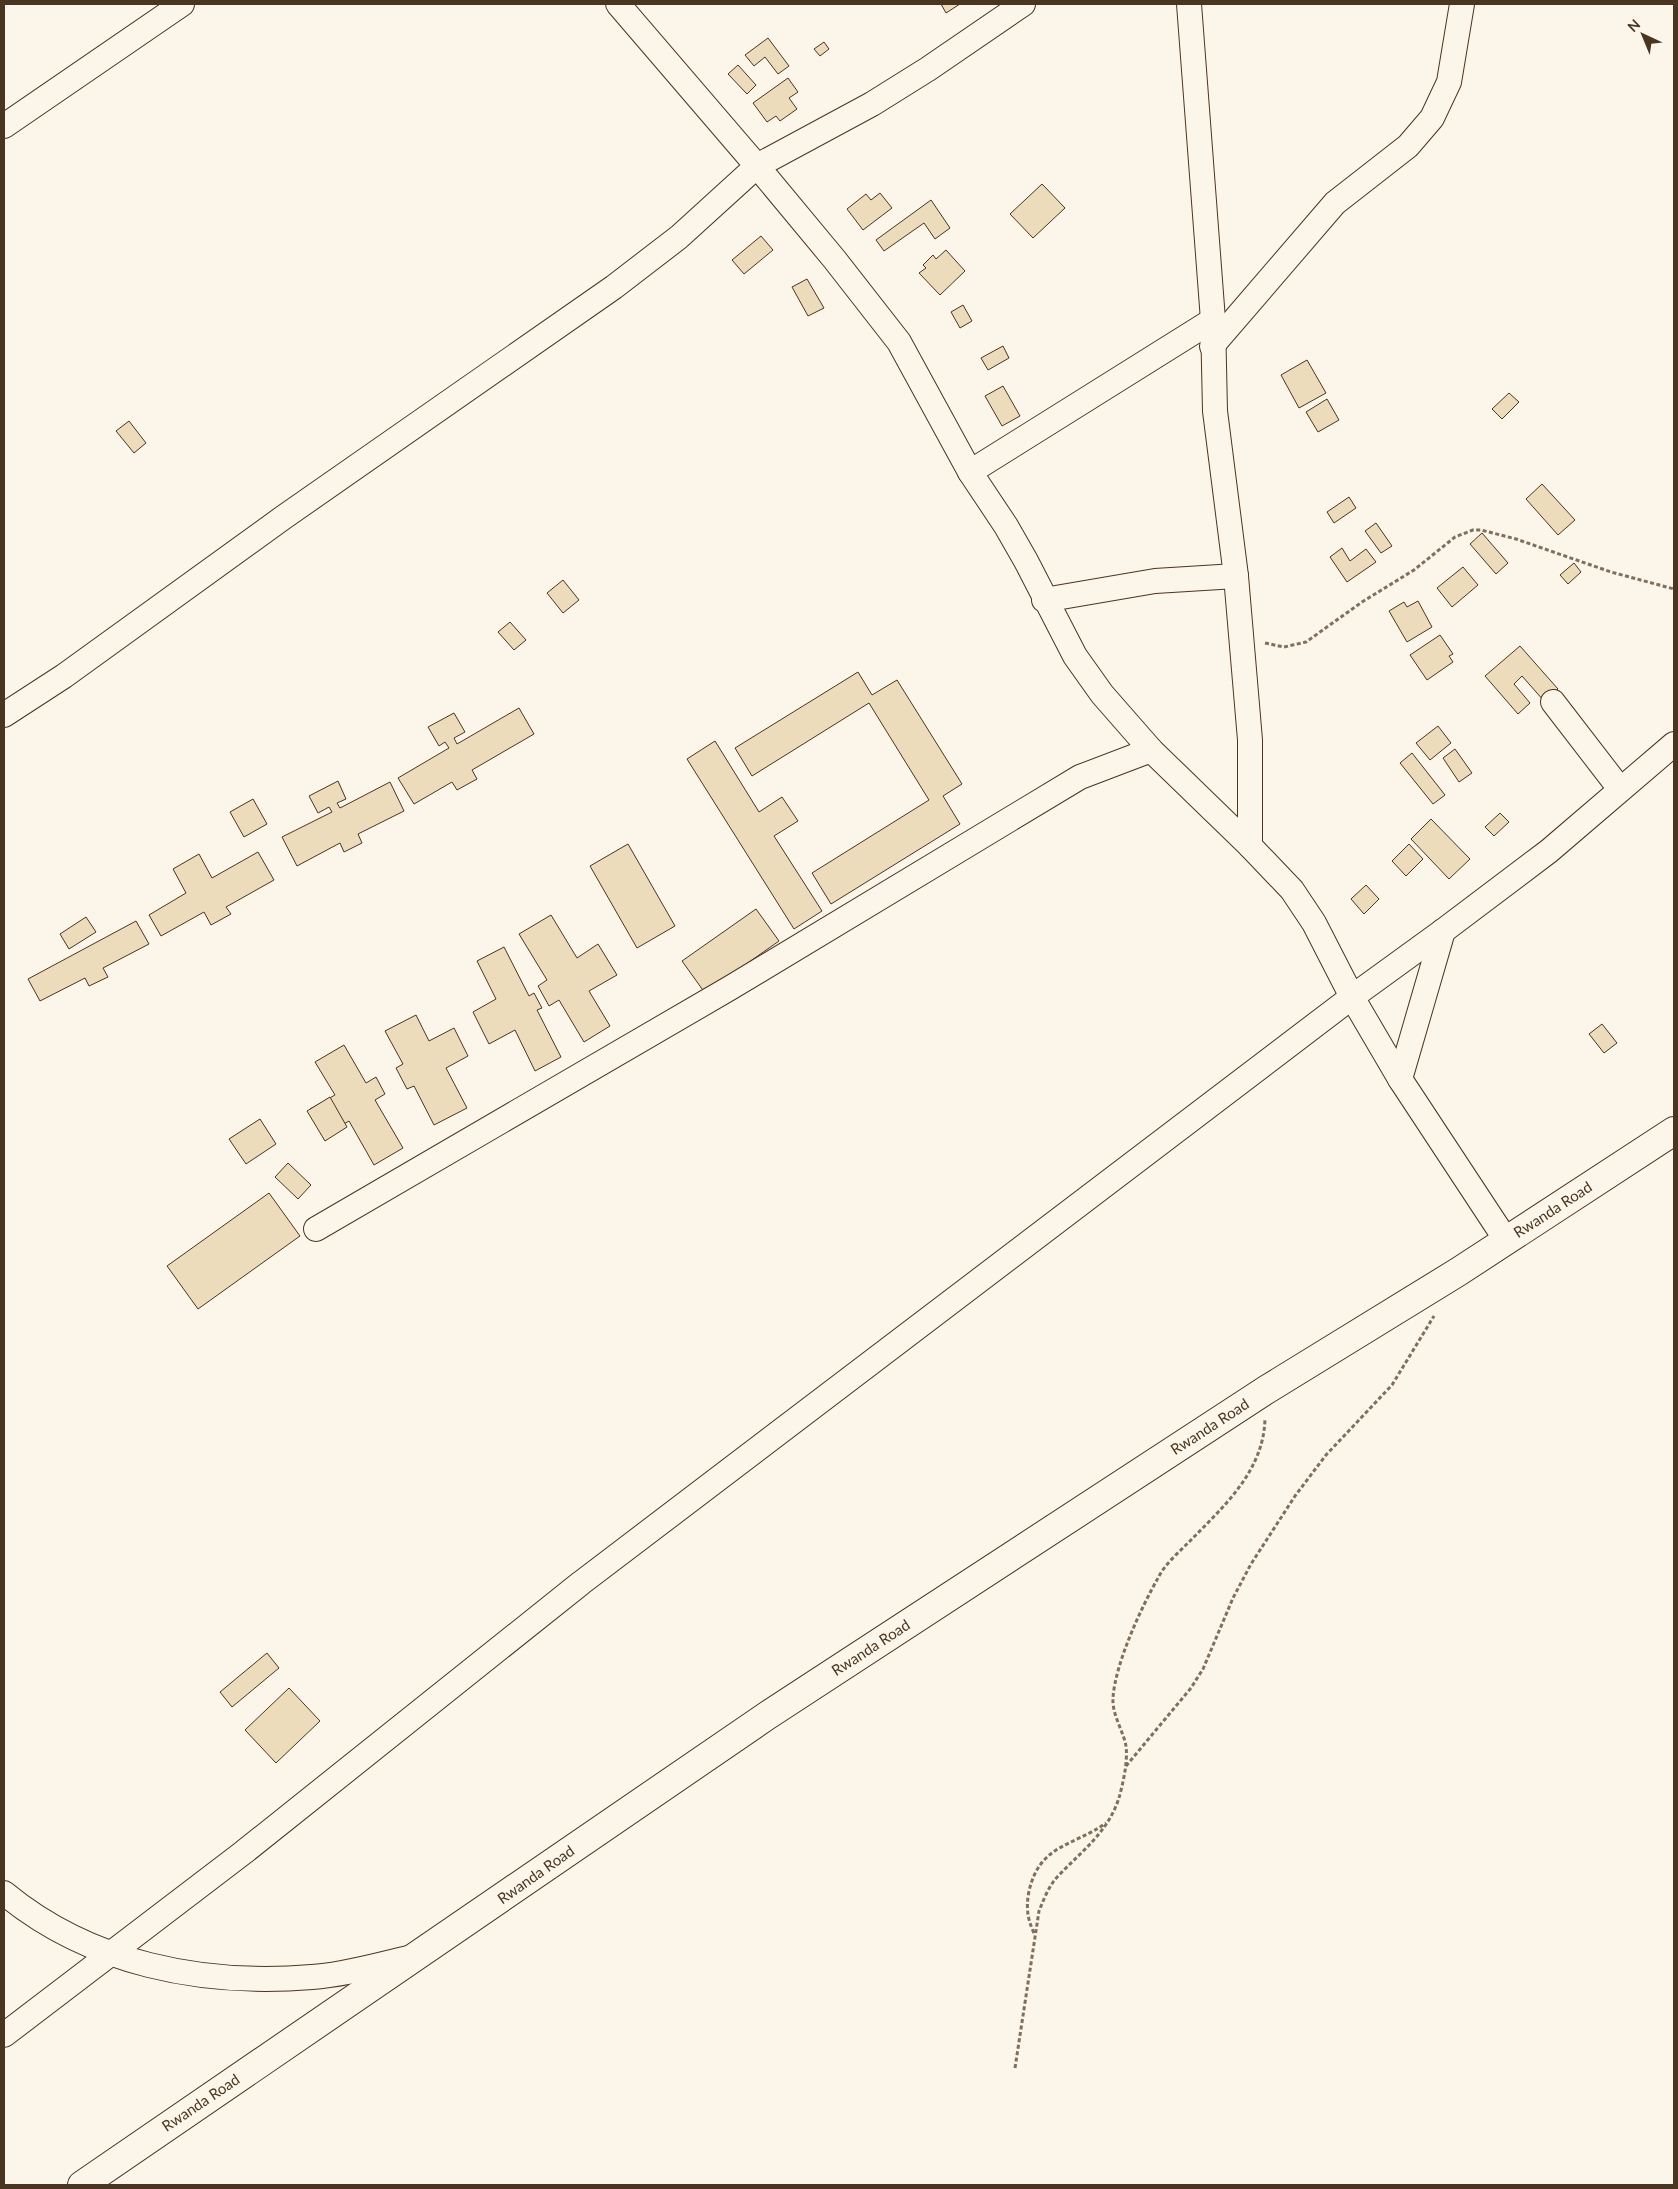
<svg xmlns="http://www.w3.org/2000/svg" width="1678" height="2189" font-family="Lato,sans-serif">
	<rect width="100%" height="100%" fill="#fbf6e9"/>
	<g fill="#ecdcbc" stroke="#4a3520">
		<path d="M941,4H960L946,13Z"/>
		<path d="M768,38L789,66L778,74L765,57L754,66L745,55Z"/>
		<path d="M824,42L829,49L820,56L814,49Z"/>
		<path d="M738,65L756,85L747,94L728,74Z"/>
		<path d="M788,78L798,92L789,98L797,109L780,121L776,116L767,122L753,103Z"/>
		<path d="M1042,184L1065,208L1033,238L1010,214Z"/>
		<path d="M880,193L892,208L863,230L847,209L866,194L871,200Z"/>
		<path d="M931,200L950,228L935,239L924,223L884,251L876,240Z"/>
		<path d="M761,236L773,250L744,274L732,260Z"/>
		<path d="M946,250L965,271L940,295L919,273L926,268L923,265L933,255L936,259Z"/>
		<path d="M807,279L824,308L808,316L792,287Z"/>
		<path d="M963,305L972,321L960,328L951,312Z"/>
		<path d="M1003,346L1009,358L988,370L981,358Z"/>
		<path d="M1307,360L1326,393L1299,408L1281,375Z"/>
		<path d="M1003,386L1020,416L1002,426L985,396Z"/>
		<path d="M1509,393L1519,402L1502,419L1492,409Z"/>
		<path d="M1327,399L1339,420L1318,432L1306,412Z"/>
		<path d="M129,421L146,443L134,453L116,431Z"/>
		<path d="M1542,484L1575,520L1558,535L1526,499Z"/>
		<path d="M1349,497L1356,508L1334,523L1327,512Z"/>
		<path d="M1376,523L1392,546L1381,553L1365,531Z"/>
		<path d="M1482,533L1508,563L1496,574L1470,544Z"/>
		<path d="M1342,548L1350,561L1366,549L1376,562L1347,582L1330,557Z"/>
		<path d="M1574,563L1581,572L1568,584L1560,575Z"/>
		<path d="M1463,567L1478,585L1452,607L1437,588Z"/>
		<path d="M563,580L579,600L563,613L547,593Z"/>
		<path d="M1418,601L1432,627L1407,642L1389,611L1404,602L1407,607Z"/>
		<path d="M510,622L526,640L514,650L498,632Z"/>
		<path d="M1440,635L1453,654L1449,656L1453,662L1427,680L1410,655Z"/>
		<path d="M1520,646L1558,689L1544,701L1522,676L1514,684L1530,703L1518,714L1485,676Z"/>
		<path d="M858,672L872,695L897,680L962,784L943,796L960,824L831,904L812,873L929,800L869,703L752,776L735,748Z"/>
		<path d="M519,708L534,734L472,770L477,779L457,790L452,782L414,804L398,778L449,748L445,742L439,746L428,727L454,713L465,732L454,738L457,744Z"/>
		<path d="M1438,726L1451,743L1430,760L1416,743Z"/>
		<path d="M715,741L759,812L782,797L798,821L774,836L822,911L794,929L687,759Z"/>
		<path d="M1455,749L1472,773L1459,782L1443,758Z"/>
		<path d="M1412,753L1445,795L1433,804L1400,763Z"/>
		<path d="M338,781L346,799L337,803L340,808L390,782L404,811L358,834L362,843L344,852L340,843L297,866L282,837L332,812L329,807L318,813L309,796Z"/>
		<path d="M253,799L267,824L244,837L230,812Z"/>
		<path d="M1500,813L1509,822L1494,836L1485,827Z"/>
		<path d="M1431,819L1470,859L1449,879L1411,839Z"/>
		<path d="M628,844L675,926L637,948L590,866Z"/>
		<path d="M1409,844L1423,859L1406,876L1392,861Z"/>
		<path d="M258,852L274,880L226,907L231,914L211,925L204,912L161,936L149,915L186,893L173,869L199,854L212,878Z"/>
		<path d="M1366,885L1379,899L1364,914L1351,899Z"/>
		<path d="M756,909L779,941L705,993L682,961Z"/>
		<path d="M551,915L577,958L598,944L617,975L589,991L610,1026L584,1042L559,1000L549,1006L538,986L547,980L519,934Z"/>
		<path d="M86,917L96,932L69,949L60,934Z"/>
		<path d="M136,921L149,944L103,968L108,977L89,986L85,978L40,1001L28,979Z"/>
		<path d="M504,947L529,996L534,993L542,1008L537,1010L561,1057L535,1071L515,1030L489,1044L473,1012L496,999L477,961Z"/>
		<path d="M416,1015L429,1041L454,1028L468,1056L446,1068L467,1108L434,1125L414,1086L407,1089L396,1068L403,1064L385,1031Z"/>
		<path d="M1602,1024L1617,1043L1604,1053L1589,1034Z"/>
		<path d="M344,1045L366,1083L376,1077L385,1094L375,1100L403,1148L374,1165L349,1121L325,1135L310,1109L335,1095L315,1062Z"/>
		<path d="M330,1097L347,1127L325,1141L307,1111Z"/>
		<path d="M260,1119L276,1144L246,1164L229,1139Z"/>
		<path d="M288,1163L311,1185L298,1199L275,1177Z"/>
		<path d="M269,1193L300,1236L198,1309L167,1266Z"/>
		<path d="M267,1653L279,1668L232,1707L220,1692Z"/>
		<path d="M289,1688L320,1721L276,1763L245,1730Z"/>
	</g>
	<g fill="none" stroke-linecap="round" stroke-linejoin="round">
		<defs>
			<g id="minor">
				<path d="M618,4L757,166L835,260L899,342L970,472L1006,526L1026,561L1075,656L1102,694L1151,750L1250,846L1292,890L1314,923L1352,997L1400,1079L1506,1240"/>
				<path d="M1189,4L1213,320L1215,411L1236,576L1250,740V846"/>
				<path d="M4,126L182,4"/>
				<path d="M1212,346L1335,203L1408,146L1432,118L1449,82L1462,4"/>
				<path d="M970,472L1213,320"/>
				<path d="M1044,600L1155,581L1236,576"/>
				<path d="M1553,702L1620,789"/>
				<path d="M4,715L64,676L284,517L614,287L679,237L757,166L872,104L928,69L1023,4"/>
				<path d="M1400,1079L1443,931"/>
				<path d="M316,1229L730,988L1080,777L1151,750"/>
				<path d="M4,1893C90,1964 202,1986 312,1977C345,1975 380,1964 413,1957"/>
				<path d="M4,2035L244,1852L581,1583L1352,997L1443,931L1549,851L1674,744"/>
			</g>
			<path id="highway" d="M82,2185L768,1715L1266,1390L1458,1272L1674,1131"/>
		</defs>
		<use href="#minor" stroke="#4a3520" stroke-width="26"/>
		<use href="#highway" stroke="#4a3520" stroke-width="30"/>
		<g stroke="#7f6f5c" stroke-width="3" stroke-dasharray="4 2.5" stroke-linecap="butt">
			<path d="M1265,643L1284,647L1306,642L1362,602L1414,570L1455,537L1473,530H1481L1516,539L1611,572L1674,589"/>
			<path d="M1126,1766L1191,1688L1203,1669L1233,1598L1251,1564L1295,1496L1326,1455L1392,1385L1434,1316"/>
			<path d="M1034,1933C1027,1918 1026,1907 1029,1891C1040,1844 1072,1847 1106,1823"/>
			<path d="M1015,2068L1039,1911C1044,1899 1049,1885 1059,1875C1082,1851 1108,1832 1119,1798C1123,1783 1128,1762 1126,1746C1123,1730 1112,1715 1113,1698C1115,1664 1141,1608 1158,1578C1165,1564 1179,1552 1190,1541C1224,1506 1264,1471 1265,1418"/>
		</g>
		<use href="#minor" stroke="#fbf6e9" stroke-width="24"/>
		<use href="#highway" stroke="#fbf6e9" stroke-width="28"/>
	</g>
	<g text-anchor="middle" stroke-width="4" stroke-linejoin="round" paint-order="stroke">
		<g font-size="15" fill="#4a3520" stroke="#fbf6e9">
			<text transform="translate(1553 1210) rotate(-33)" y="5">Rwanda Road</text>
			<text transform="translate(1210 1427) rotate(-33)" y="5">Rwanda Road</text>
			<text transform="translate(871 1648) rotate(-33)" y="5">Rwanda Road</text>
			<text transform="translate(536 1875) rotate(-35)" y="5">Rwanda Road</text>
			<text transform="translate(201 2103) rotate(-34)" y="5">Rwanda Road</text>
		</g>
	</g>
	<rect width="1678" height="2189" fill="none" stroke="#4a3520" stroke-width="10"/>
	<g transform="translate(1643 35) rotate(316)" stroke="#fbf6e9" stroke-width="4" paint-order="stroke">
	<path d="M0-4L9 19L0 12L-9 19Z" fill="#4a3520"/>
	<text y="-8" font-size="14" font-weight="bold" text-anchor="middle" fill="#4a3520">N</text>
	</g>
</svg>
